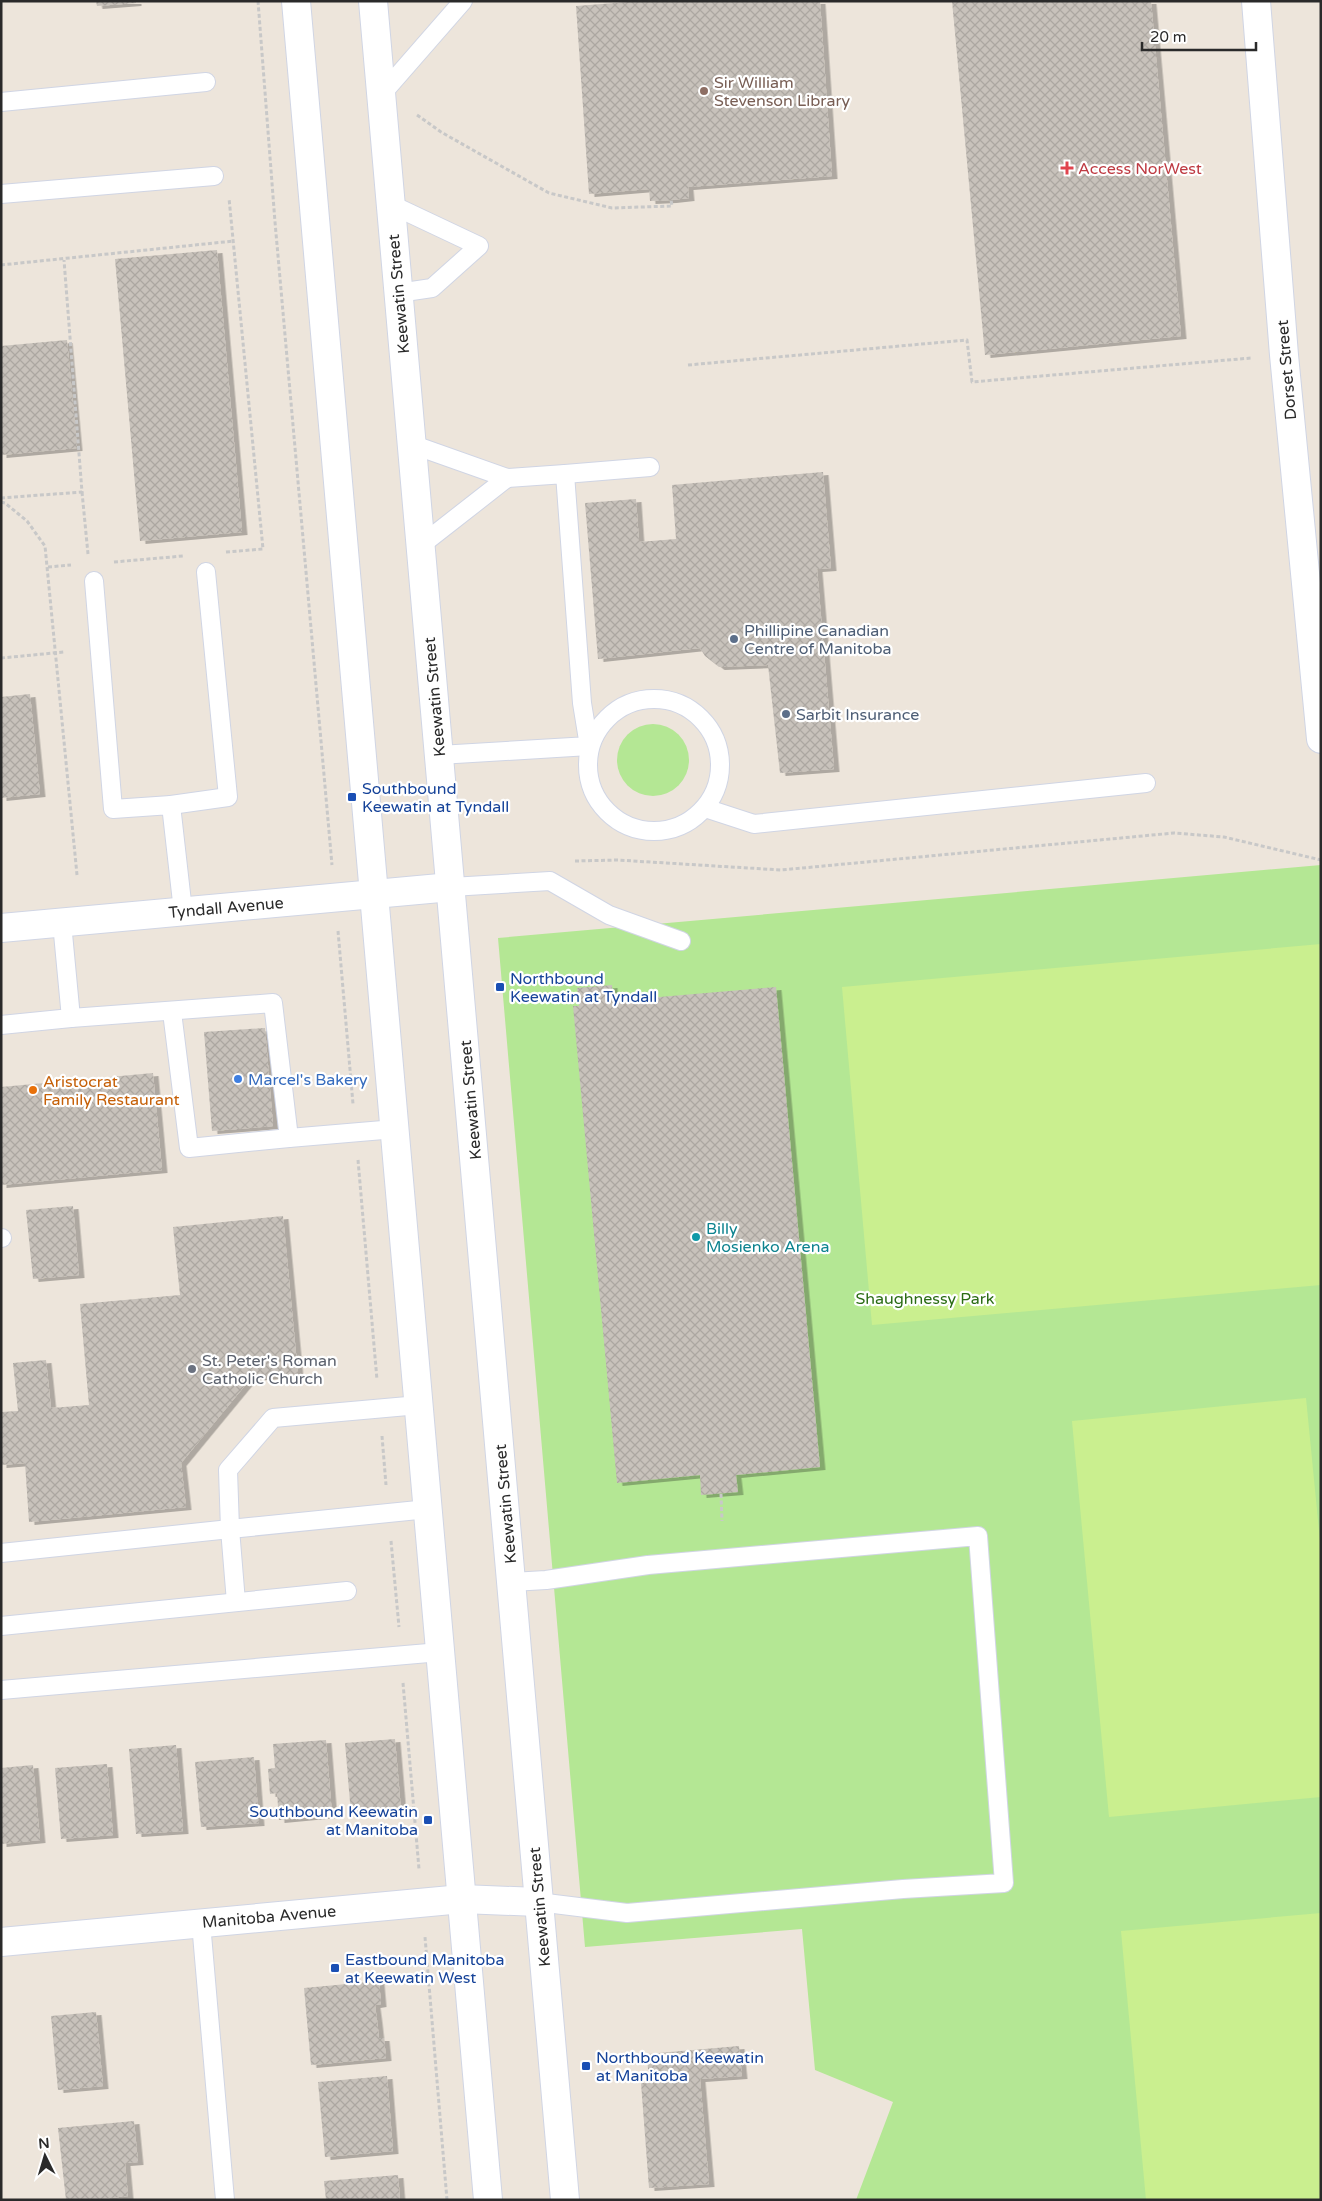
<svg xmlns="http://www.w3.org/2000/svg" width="1322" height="2201" font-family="'Varela Round',sans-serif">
	<defs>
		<pattern id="building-cross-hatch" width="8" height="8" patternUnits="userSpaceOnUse" patternTransform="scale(1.25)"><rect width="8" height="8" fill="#c8c2bb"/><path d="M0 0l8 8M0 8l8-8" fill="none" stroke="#aca7a1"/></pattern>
		<filter id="shadow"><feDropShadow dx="5.5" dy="3" stdDeviation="0" flood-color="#0004"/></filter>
	</defs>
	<rect width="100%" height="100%" fill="#ede5db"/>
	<g fill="#b4e794">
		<circle cx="653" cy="760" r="36"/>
		<path d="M1321,865V2200H856L893,2102L815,2070L802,1929L585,1947L498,938Z"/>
	</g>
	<g fill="#caef8f">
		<path d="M1321,944V1285L872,1325L842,987Z"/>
		<path d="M1306,1398L1321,1551V1797L1109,1817L1072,1421Z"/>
		<path d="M1321,1913V2200H1146L1121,1931Z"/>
	</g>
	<g fill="url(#building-cross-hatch)" filter="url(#shadow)">
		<path d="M96,1H136V3L97,6Z"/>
		<path d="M641,1H820L832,176L688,187L689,198L671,200L650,201L649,189L589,194L576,6Z"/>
		<path d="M952,1H1151L1181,336L985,355Z"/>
		<path d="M217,250L242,532L140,541L115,259Z"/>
		<path d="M67,340L77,448L1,455V346Z"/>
		<path d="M823,472L831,568L817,569L834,769L780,773L768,665L719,667L705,656L700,648L598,659L585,503L636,499L639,542L676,539L672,485Z"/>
		<path d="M30,694L40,794L1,798V697Z"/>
		<path d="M612,985L613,1001L776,987L820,1467L736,1475L738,1492L701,1495L700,1475L617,1483L573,1006H579L577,988Z"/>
		<path d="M265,1028L273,1126L212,1131L204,1032Z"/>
		<path d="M153,1073L162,1170L1,1185V1087Z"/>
		<path d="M73,1206L79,1275L33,1279L26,1210Z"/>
		<path d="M283,1216L298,1374L251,1378L181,1463L186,1507L29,1522L25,1463L1,1465V1412L18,1411L13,1363L46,1360L51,1408L89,1405L80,1304L180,1295L173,1227Z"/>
		<path d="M395,1739L401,1810L351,1814L345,1743Z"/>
		<path d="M326,1740L332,1815L279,1820L277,1793L270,1794L268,1769L275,1768L273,1744Z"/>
		<path d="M176,1745L183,1831L136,1834L129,1749Z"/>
		<path d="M254,1757L259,1823L201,1827L195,1762Z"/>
		<path d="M107,1764L113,1835L61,1839L55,1768Z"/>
		<path d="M33,1765L40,1840L1,1844V1768Z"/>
		<path d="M379,1981L381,2004L375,2005L377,2020L379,2038H384L386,2058L311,2065L304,1988Z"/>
		<path d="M96,2012L103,2086L58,2090L51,2016Z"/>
		<path d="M739,2046L742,2076L700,2079L709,2184L649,2188L641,2083H649L647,2054Z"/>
		<path d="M387,2076L393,2151L325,2157L318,2082Z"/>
		<path d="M134,2121L138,2162L125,2163L128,2196L92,2200H66L58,2128Z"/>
		<path d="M398,2175L400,2200H326L324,2181Z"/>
	</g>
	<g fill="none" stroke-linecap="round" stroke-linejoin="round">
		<defs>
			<g id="lane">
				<path d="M381,95L463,1"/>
				<path d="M1,102L206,82"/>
				<path d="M1,194L214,176"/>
				<path d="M390,204L479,246L432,288L398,293"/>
				<path d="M411,444L507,478L565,474L582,703L589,746L439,755"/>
				<path d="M565,474L650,467"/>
				<path d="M420,546L507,478"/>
				<path d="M94,581L113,809L171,805L183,911"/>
				<circle cx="654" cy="765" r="66"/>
				<path d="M171,805L228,797L206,572"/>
				<path d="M705,808L754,824L1146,783"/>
				<path d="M451,887L550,881L609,915L681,941"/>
				<path d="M172,1012L189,1148L289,1138"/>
				<path d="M71,1018L273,1003L289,1138L395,1129"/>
				<path d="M1,1025L71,1018L62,923"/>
				<path d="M1,1238H2"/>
				<path d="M419,1405L273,1418L228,1470L230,1529L428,1509"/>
				<path d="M1,1553L230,1529L236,1602"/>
				<path d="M512,1582L546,1580L648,1565L978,1536L1004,1883L903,1889L627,1913L538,1902"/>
				<path d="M1,1626L347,1591"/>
				<path d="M1,1690L440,1652"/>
				<path d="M201,1923L225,2200"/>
			</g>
			<g id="street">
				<path d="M1256,1L1284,355L1321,739"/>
				<path d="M1,928L451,887"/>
				<path d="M1,1942L462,1899L538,1902"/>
			</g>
			<g id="secondary">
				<path d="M296,1L488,2200"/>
				<path d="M373,1L565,2200"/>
			</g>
		</defs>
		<use href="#lane" stroke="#d0d5e4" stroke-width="20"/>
		<use href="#street" stroke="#d0d5e4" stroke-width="30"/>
		<use href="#secondary" stroke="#d0d5e4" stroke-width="30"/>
		<g stroke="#c8c8c8" stroke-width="3" stroke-dasharray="4 2.5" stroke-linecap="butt">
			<path d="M258,1L275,222L332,865"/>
			<path d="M417,115L441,132L549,193L612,208L672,206L671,200"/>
			<path d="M1,265L234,241"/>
			<path d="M688,365L967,340L972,382L1251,358"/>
			<path d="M82,492L88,554"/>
			<path d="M1,498L82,492L64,260"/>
			<path d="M1,502L5,503L27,521L45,546L77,875"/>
			<path d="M226,552L263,549L229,198"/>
			<path d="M114,562L183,556"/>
			<path d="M48,567L71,565"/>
			<path d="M1,658L64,652"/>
			<path d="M575,861L617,860L781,870L1174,833L1224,837L1321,860"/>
			<path d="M338,931L353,1104"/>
			<path d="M358,1160L377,1380"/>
			<path d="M382,1436L386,1485"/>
			<path d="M721,1494L722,1521"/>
			<path d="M391,1541L399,1627"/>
			<path d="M403,1683L419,1869"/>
			<path d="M425,1937L447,2200"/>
		</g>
		<use href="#lane" stroke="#fff" stroke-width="18"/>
		<use href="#street" stroke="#fff" stroke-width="28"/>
		<use href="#secondary" stroke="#fff" stroke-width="28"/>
	</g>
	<circle fill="#8d6e63" stroke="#fff" stroke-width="2" cx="704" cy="91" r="5"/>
	<path fill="#e0444e" stroke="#fff" stroke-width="2" d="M1064.5 160.5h5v5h5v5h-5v5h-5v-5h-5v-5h5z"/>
	<g fill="#5c6f8a" stroke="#fff" stroke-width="2">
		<circle cx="734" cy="639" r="5"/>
		<circle cx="786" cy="714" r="5"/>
	</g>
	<g fill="#1a4fb4" stroke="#fff" stroke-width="2">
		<rect x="347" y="792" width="10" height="10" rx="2.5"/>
		<rect x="495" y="982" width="10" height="10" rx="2.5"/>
		<rect x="423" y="1815" width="10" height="10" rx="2.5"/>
		<rect x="330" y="1963" width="10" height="10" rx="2.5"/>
		<rect x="581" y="2061" width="10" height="10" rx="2.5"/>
	</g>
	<circle fill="#3f7fe0" stroke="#fff" stroke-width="2" cx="238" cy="1079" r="5"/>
	<circle fill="#e8710a" stroke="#fff" stroke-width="2" cx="33" cy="1090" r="5"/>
	<circle fill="#0f9aa8" stroke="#fff" stroke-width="2" cx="696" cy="1237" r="5"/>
	<circle fill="#6b7280" stroke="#fff" stroke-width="2" cx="192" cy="1369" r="5"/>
	<g text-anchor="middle" stroke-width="4.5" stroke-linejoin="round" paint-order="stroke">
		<g font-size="16" fill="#785e54" stroke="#fff" text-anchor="start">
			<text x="714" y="88">Sir William<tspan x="714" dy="18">Stevenson Library</tspan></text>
		</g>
		<g font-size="16" fill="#be3a42" stroke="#fff" text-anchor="start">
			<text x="1078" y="174">Access NorWest</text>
		</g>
		<g font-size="16" fill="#2a2a2a" stroke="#fff">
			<text transform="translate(398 294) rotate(-95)" y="6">Keewatin Street</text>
			<text transform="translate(1286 370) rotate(-95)" y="6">Dorset Street</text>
			<text transform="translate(434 697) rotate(-95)" y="6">Keewatin Street</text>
			<text transform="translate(226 907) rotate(-5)" y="6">Tyndall Avenue</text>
			<text transform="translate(470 1100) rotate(-95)" y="6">Keewatin Street</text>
			<text transform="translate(505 1504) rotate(-95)" y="6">Keewatin Street</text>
			<text transform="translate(539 1907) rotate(-95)" y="6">Keewatin Street</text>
			<text transform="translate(269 1916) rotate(-5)" y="6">Manitoba Avenue</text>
		</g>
		<g font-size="16" fill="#4e5e75" stroke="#fff" text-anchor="start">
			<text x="744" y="636">Phillipine Canadian<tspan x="744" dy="18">Centre of Manitoba</tspan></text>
			<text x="796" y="720">Sarbit Insurance</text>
		</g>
		<g font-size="16" fill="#164399" stroke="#fff" text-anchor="start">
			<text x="362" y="794">Southbound<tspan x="362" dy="18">Keewatin at Tyndall</tspan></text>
			<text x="510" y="984">Northbound<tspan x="510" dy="18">Keewatin at Tyndall</tspan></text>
			<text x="418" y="1817" text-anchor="end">Southbound Keewatin<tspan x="418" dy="18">at Manitoba</tspan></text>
			<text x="345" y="1965">Eastbound Manitoba<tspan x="345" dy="18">at Keewatin West</tspan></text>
			<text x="596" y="2063">Northbound Keewatin<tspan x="596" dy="18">at Manitoba</tspan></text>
		</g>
		<g font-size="16" fill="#366cbe" stroke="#fff" text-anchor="start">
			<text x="248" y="1085">Marcel's Bakery</text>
		</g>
		<g font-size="16" fill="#c56008" stroke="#fff" text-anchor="start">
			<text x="43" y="1087">Aristocrat<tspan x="43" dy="18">Family Restaurant</tspan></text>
		</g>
		<g font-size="16" fill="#0d838f" stroke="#fff" text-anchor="start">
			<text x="706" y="1234">Billy<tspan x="706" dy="18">Mosienko Arena</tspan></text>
		</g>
		<g font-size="16" fill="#2b6c15" stroke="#fff">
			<text x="925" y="1304">Shaughnessy Park</text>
		</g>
		<g font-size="16" fill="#5b616d" stroke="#fff" text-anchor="start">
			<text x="202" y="1366">St. Peter's Roman<tspan x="202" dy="18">Catholic Church</tspan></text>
		</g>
	</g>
	<rect width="1322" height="2201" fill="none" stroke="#2a2a2a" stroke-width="5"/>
	<g transform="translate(45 2156) rotate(355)" stroke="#ffffff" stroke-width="4" paint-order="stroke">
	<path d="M0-4L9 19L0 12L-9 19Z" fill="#2a2a2a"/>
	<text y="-8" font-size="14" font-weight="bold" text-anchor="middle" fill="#2a2a2a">N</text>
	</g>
	<path d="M1142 42v8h114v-8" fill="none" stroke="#2a2a2a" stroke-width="2.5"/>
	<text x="1150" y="42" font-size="15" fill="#2a2a2a" stroke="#ffffff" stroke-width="4" paint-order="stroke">20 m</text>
</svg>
